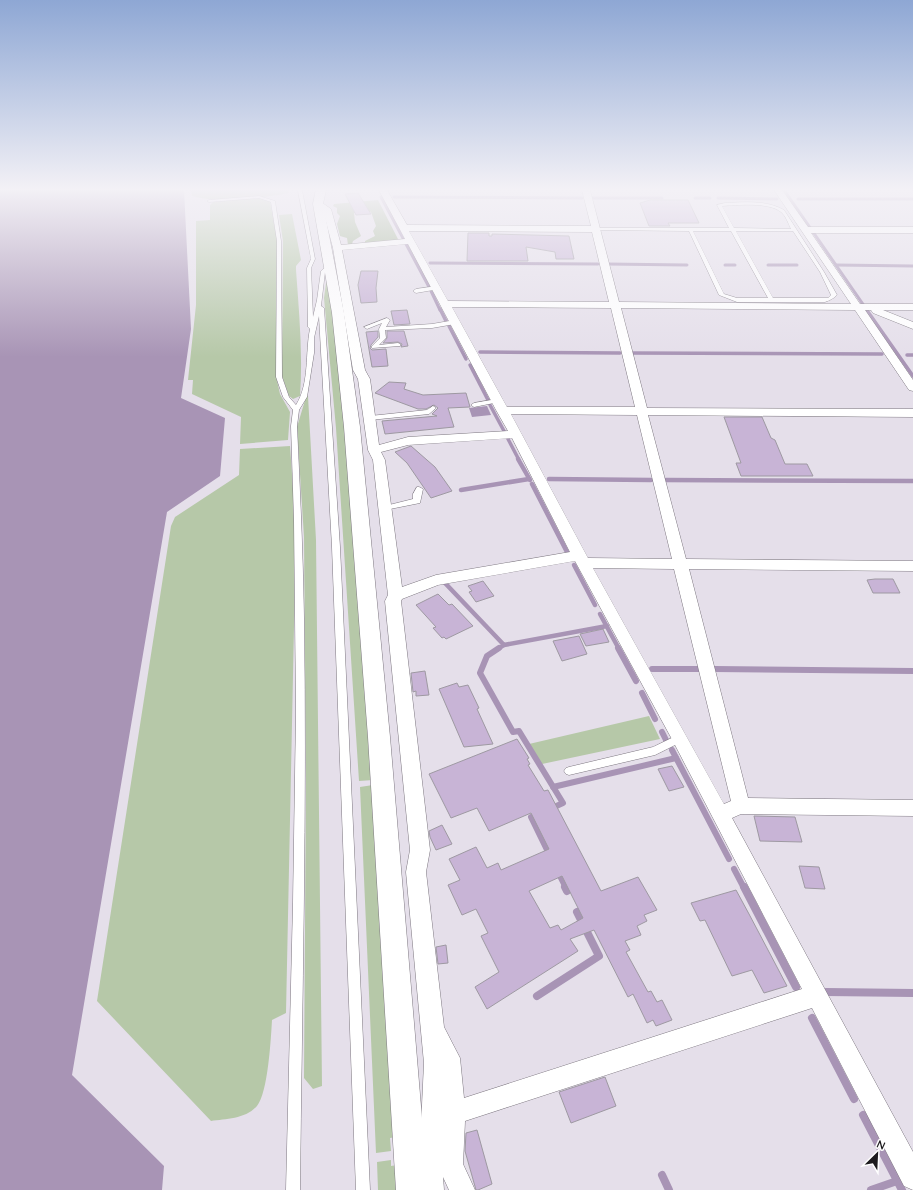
<svg xmlns="http://www.w3.org/2000/svg" width="913" height="1190" font-family="Quicksand,sans-serif">
	<rect width="100%" height="100%" fill="#e5dfea"/>
	<g fill="#b6c8a8">
		<path d="M191,190H288L289,193C261,198 220,204 192,196Z"/>
		<path d="M260,198L270,201L277,241L276,376L280,394L290,412L288,440L240,444L241,417L192,394L193,380H188L196,305V221L210,220V205L213,202Z"/>
		<path d="M292,214L301,260L296,266V270C299,312 303,353 300,396L293,399L289,396L282,376L283,241L279,215Z"/>
		<path d="M327,276L331,298L345,428L373,780L359,781L336,428L324,298Z"/>
		<path d="M308,396L316,540L322,1086L313,1089L304,1078L306,778L304,537L297,427L306,397Z"/>
		<path d="M290,446L296,531L286,1013L272,1020C271,1038 268,1093 257,1106C246,1119 226,1119 211,1121L97,1001L171,526L175,517L239,475L240,449Z"/>
		<path d="M649,716L660,739L542,764L529,744Z"/>
		<path d="M373,785L396,1137L390,1138L391,1151L376,1153L360,787Z"/>
		<path d="M391,1160V1166L397,1165L399,1190H378L377,1162Z"/>
	</g>
	<path fill="#a0b390" d="M378,200L399,241L365,244V241L375,236L373,231L376,226L371,212L368,211L354,213L355,222L361,236L353,241L352,244L348,245L347,238L340,236L337,224L340,216L337,213V208L333,206L334,204Z"/>
	<g fill="#a894b5">
		<path d="M0,190H184L191,329L181,398L225,418L220,476L167,512L72,1075L164,1166L162,1190H0Z"/>
		<path d="M487,406L491,415L472,417L469,408Z"/>
	</g>
	<g fill="none" stroke-linecap="round" stroke-linejoin="round">
		<g stroke="#a894b5" stroke-width="3">
			<path d="M784,190L867,310"/>
			<path d="M381,197L404,240"/>
			<path d="M394,197L582,198"/>
			<path d="M591,198H662"/>
			<path d="M695,198H710"/>
			<path d="M718,198L777,199"/>
			<path d="M798,199H913"/>
			<path d="M406,244L429,287"/>
			<path d="M430,263L598,264"/>
			<path d="M607,264L687,265"/>
			<path d="M725,265H735"/>
			<path d="M768,265H797"/>
			<path d="M836,265L913,266"/>
			<path d="M431,291L440,310"/>
		</g>
		<g stroke="#a894b5" stroke-width="3.5">
			<path d="M440,309L446,321"/>
			<path d="M866,309L913,376"/>
			<path d="M449,326L466,359"/>
			<path d="M480,352L620,353"/>
			<path d="M631,353L882,354"/>
			<path d="M907,355H913"/>
			<path d="M470,365L488,400"/>
			<path d="M490,405L504,431"/>
			<path d="M508,439L519,460"/>
		</g>
		<g stroke="#a894b5" stroke-width="4.5">
			<path d="M518,459L530,480"/>
			<path d="M549,479L651,480"/>
			<path d="M665,480L913,481"/>
			<path d="M532,484L567,552"/>
			<path d="M461,490L529,479"/>
			<path d="M574,565L595,605"/>
			<path d="M445,583L504,645L607,626"/>
			<path d="M600,614L619,649"/>
			<path d="M498,649L504,645"/>
		</g>
		<g stroke="#a894b5" stroke-width="6">
			<path d="M499,648L487,656L480,673L513,732L519,731L563,803L552,808"/>
			<path d="M618,648L636,681"/>
			<path d="M652,669H699"/>
			<path d="M714,669L913,671"/>
			<path d="M642,693L655,719"/>
			<path d="M662,732L666,740"/>
			<path d="M672,750L729,859"/>
			<path d="M553,787L676,758"/>
			<path d="M539,814L531,817L550,856"/>
			<path d="M734,869L744,888"/>
			<path d="M558,872L566,888"/>
		</g>
		<g stroke="#a894b5" stroke-width="8">
			<path d="M565,887L567,891"/>
			<path d="M744,887L796,987"/>
			<path d="M826,992L913,993"/>
			<path d="M537,996L599,956L577,912"/>
			<path d="M812,1018L854,1099"/>
			<path d="M863,1115L902,1190"/>
			<path d="M662,1175L669,1190"/>
			<path d="M871,1190L897,1181"/>
		</g>
	</g>
	<g fill="#c8b4d6" stroke="#9e99a2" fill-rule="evenodd">
		<path d="M358,193L371,214L356,215L345,194Z"/>
		<path d="M650,200H688L699,223H668L670,226H649L640,203Z"/>
		<path d="M468,233H489V236H492V234L569,236L574,259H556L555,252L526,247L528,261H467Z"/>
		<path d="M361,271H378L376,288L377,302L361,303L358,285Z"/>
		<path d="M407,310L410,324L394,325L391,311Z"/>
		<path d="M378,331V337L371,345L370,348L372,350L386,349L388,366L372,367L366,332Z"/>
		<path d="M387,331H404L408,346L401,347L402,344L398,342L383,343L387,338Z"/>
		<path d="M389,382L406,383L404,389L423,395L466,393L470,407L448,408L454,427L385,434L382,421L437,416L432,414L438,408L434,405L426,409H418L375,393Z"/>
		<path d="M724,417H762L771,438L775,440L785,464H807L813,476H741L736,463H741Z"/>
		<path d="M411,446L435,467L452,491L431,498L407,463L395,452Z"/>
		<path d="M875,579H893L900,593H873L867,580Z"/>
		<path d="M483,581L494,596L476,602L469,592L472,591L468,586Z"/>
		<path d="M438,594L449,605L452,604L473,626L446,639L444,637L442,638L433,628L436,627L416,605Z"/>
		<path d="M603,629L609,642L586,646L580,634Z"/>
		<path d="M579,636L587,654L562,661L553,641Z"/>
		<path d="M425,671L429,695L416,696V691L413,692L411,673Z"/>
		<path d="M457,683L459,687L468,685L479,708L477,709L493,744L464,747L439,689Z"/>
		<path d="M517,739L529,758L527,759L530,764L528,765L544,791L548,790L601,891L638,877L657,910L644,915L647,921L637,926L641,935L625,941L630,950L626,952L648,992L651,991L657,1002L662,1000L672,1020L656,1026L653,1020L647,1023L633,994L628,997L594,930L570,939L578,951L487,1009L475,987L499,972L481,936L488,933L476,909L462,915L448,885L460,880L449,859L476,847L487,868L498,863L501,870L549,849L531,813L489,831L477,808L451,818L429,774ZM562,876L583,918L561,930L558,925L550,928L529,891Z"/>
		<path d="M672,766L684,787L669,791L658,769Z"/>
		<path d="M754,816L795,817L802,842L760,841Z"/>
		<path d="M442,825L452,844L436,850L430,837L429,831Z"/>
		<path d="M799,866L819,867L825,889L805,888Z"/>
		<path d="M736,890L749,914L787,986L764,993L752,970L732,976L705,920L700,921L691,903Z"/>
		<path d="M446,945L448,963L438,964L436,947Z"/>
		<path d="M605,1077L616,1106L571,1123L559,1092Z"/>
		<path d="M477,1130L492,1184L478,1190H476L465,1151L466,1133Z"/>
	</g>
	<g fill="none" stroke-linecap="round" stroke-linejoin="round">
		<defs>
			<g id="service">
				<path d="M298,190H302L315,259L311,268L313,317L317,300L321,271L328,265L332,266L325,272L321,306L324,308L340,547L370,1190H356L332,547L319,316L314,338V353L307,397L299,410L297,426C300,490 303,554 304,618C307,809 302,999 300,1190H286L293,903L296,712L294,521L291,426L293,410L283,397L276,377L277,241L271,202L259,198L209,202L207,201L209,200L259,196L275,201L281,241L282,377L289,397L296,405C310,383 305,353 310,329L308,327L307,268L311,259Z"/>
				<path d="M725,203C744,202 767,200 784,210L824,272L837,295C833,299 830,300 825,302H737L719,295L689,231L595,230L593,229L595,228H729L717,205ZM722,206C737,205 769,202 781,212C786,216 788,223 791,229L734,228ZM693,231H731L768,298H737L724,294ZM736,231H793L820,272L831,295L828,298H773Z"/>
				<path d="M437,286L439,287V289L416,293L413,291L416,289Z"/>
				<path d="M387,318L390,320L386,327L432,324L455,320L458,322L455,324L432,328L385,330L386,338L379,345L398,343L400,344V346L372,348V346L380,338L379,329L382,323L367,329L364,327Z"/>
				<path d="M497,399L499,400V402L474,407L471,405L474,403Z"/>
				<path d="M433,406L436,408L429,414L370,420L367,418L370,416L427,410Z"/>
				<path d="M417,487H419L423,489L420,503L385,510L381,508L385,506L413,499V494Z"/>
				<path d="M680,734L683,735L685,738L683,741L655,755L569,775L566,774L564,771L566,768L569,767L653,747Z"/>
			</g>
			<path id="minor" d="M379,190H387L407,225L591,226L582,190H590L619,302L851,304L774,190H782L808,227H913V233H811L860,304H913V310H883L913,322V329L873,313L871,310H865L913,380V391L909,390L855,310L621,308L647,408L913,409V417L648,415L686,559L913,561V571L689,569L748,798L913,800V816L741,814L732,818L913,1152V1190L904,1186L812,1008L465,1121L463,1164L475,1190H449L443,1177L444,1190H418L424,1063L406,872L410,850L385,601L388,595L373,460L368,450L358,379L353,370L333,248L323,210L314,204L321,202L331,209L341,245L405,239ZM409,231L592,232L609,302L448,301ZM408,244L496,410L508,431L408,437L379,445L370,379L365,370L342,250ZM452,307L611,308L635,407H507ZM511,414L637,415L672,559L588,558ZM512,438L570,552L436,575L402,587L385,460L381,452L408,445ZM575,561L674,743L802,989L464,1098L460,1058L444,1027L426,872L430,850L401,601L402,599L438,585ZM593,568L674,569L731,801L724,804Z"/>
			<path id="tertiary" d="M316,190H326L323,204L344,313L360,427L390,737L428,1190H396L368,737L344,427L332,313L313,204Z"/>
		</defs>
		<use href="#service" stroke="#7e7881" stroke-width="1"/>
		<use href="#minor" stroke="#7e7881" stroke-width="1"/>
		<use href="#tertiary" stroke="#7e7881" stroke-width="1"/>
		<use href="#service" fill="#fff" fill-rule="evenodd"/>
		<use href="#minor" fill="#fff" fill-rule="evenodd"/>
		<use href="#tertiary" fill="#fff" fill-rule="evenodd"/>
	</g>
	<linearGradient id="sky" x2="0" y2="1"><stop stop-color="#8ea7d4"/><stop offset="0.53" stop-color="#f3f1f6"/><stop offset="1" stop-color="#f3f1f6" stop-opacity="0"/></linearGradient>
	<rect width="913" height="357" fill="url(#sky)"/>
	<g transform="translate(877 1154) rotate(24)" stroke="#ffffff" stroke-width="3" paint-order="stroke">
	<path d="M0-3L7 15L0 10L-7 15Z" fill="#1d1b1e"/>
	<text y="-6" font-size="11" font-weight="bold" text-anchor="middle" fill="#1d1b1e">N</text>
	</g>
</svg>
